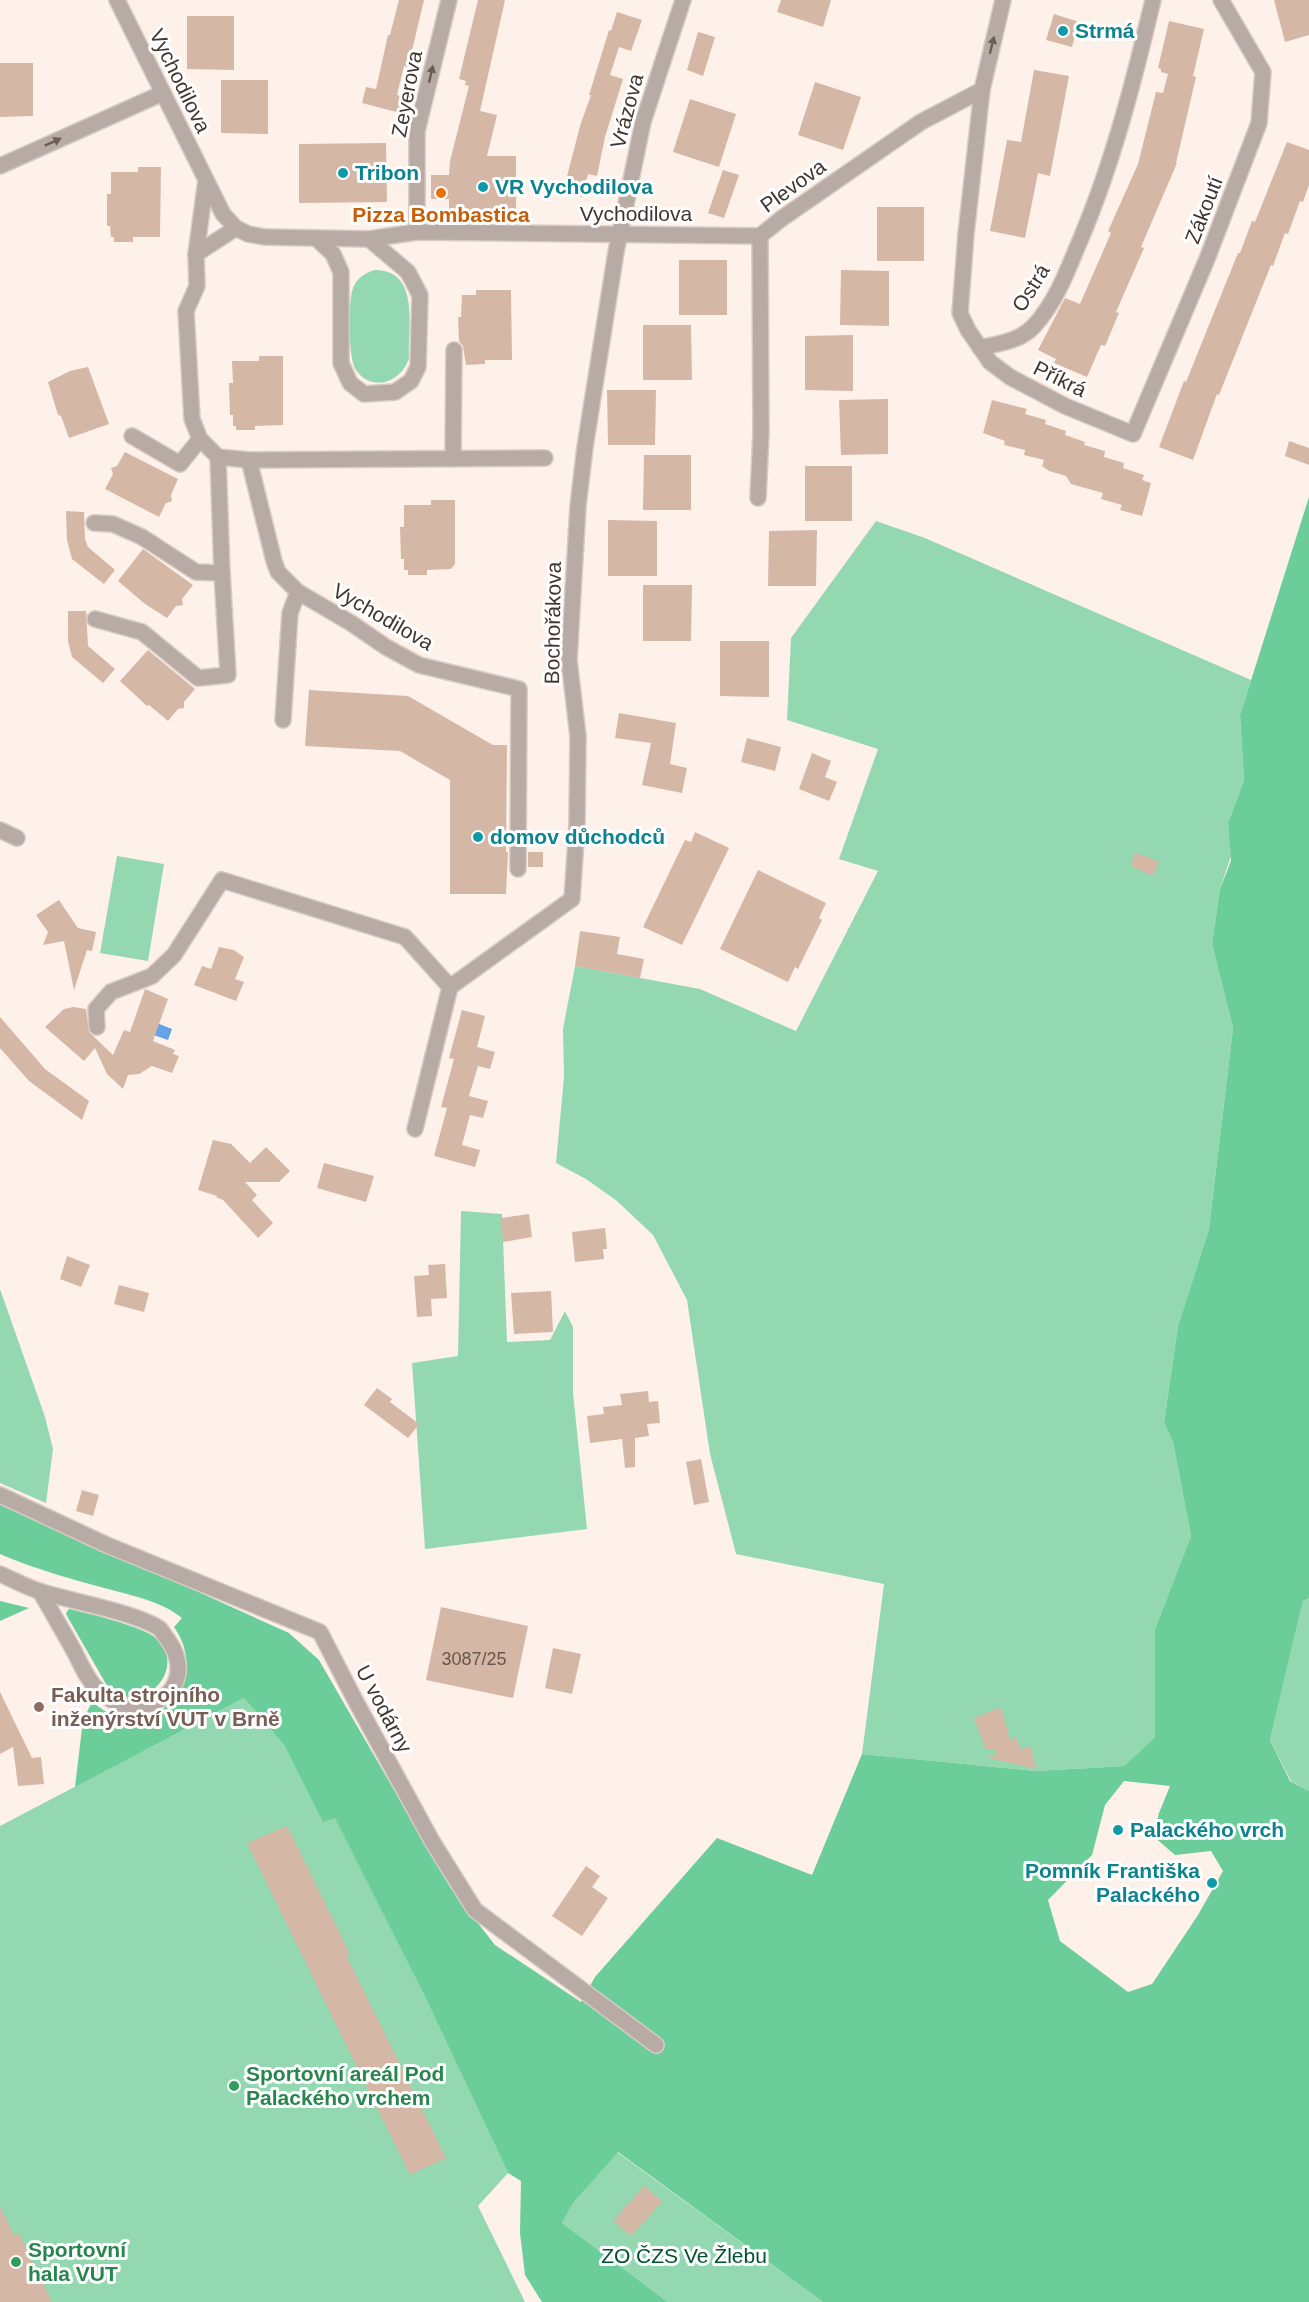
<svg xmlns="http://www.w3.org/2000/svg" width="1309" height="2302" font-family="Arial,sans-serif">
	<rect width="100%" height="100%" fill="#fef1ea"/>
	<g fill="#93d8b1">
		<path d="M374,270C420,269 408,326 409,358C402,382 372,393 356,370C348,359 348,301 353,288C357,278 364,274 374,270Z"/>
		<path d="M876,521L925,538L1251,680L1240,715L1244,780L1228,823L1231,856L1220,889L1212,944L1233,1028L1209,1229L1178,1326L1164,1423L1173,1442L1191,1536L1155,1629V1737L1124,1766L1036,1771L862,1754L884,1584L736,1554L710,1454L687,1300L653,1235L617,1201L586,1179L556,1163L564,1077L563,1029L575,966L700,989L796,1031L878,871L839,859L878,749L787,720L791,638Z"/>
		<path d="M117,856L164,864L148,961L100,953Z"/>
		<path d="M461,1211L502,1214L507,1342L550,1340L565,1311L573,1327V1393L587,1529L425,1549L412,1363L458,1356Z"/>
		<path d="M0,1289L45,1417L53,1449L46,1503L0,1483Z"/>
		<path d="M1309,1598V1791L1291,1781L1270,1740L1303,1601Z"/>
		<path d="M244,1698L284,1745L323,1821L335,1817L426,1999L508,2173L478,2206L525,2302H0V1826Z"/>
		<path d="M617,2152L823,2302H668L562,2223L574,2202Z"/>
	</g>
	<g fill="#6bcd99" fill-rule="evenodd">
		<path d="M1309,497V1598L1303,1601L1270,1740L1290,1781L1309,1791V2302H823L618,2152L574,2202L562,2223L668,2302H542L525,2275L520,2233L521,2181L508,2173L426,1999L335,1818L323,1822L284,1745L244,1698L75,1787L83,1720L92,1702C99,1707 108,1714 116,1716C127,1720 138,1718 149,1715C188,1703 197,1659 174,1627L182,1618C161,1601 133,1596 108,1589C71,1579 35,1569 0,1554V1502L289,1633L319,1660L450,1887L495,1945L581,2002L595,1977L717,1838L812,1875L862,1754L1036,1771L1124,1766L1155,1737V1629L1191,1536L1173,1442L1164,1423L1178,1326L1209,1229L1233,1028L1212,944L1220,889L1231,861L1228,823L1244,780L1240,715ZM1124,1781L1170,1786L1159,1813L1153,1836L1175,1855L1211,1851L1223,1871L1198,1915L1152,1984L1128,1992L1060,1941L1048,1900L1092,1855L1105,1805Z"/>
		<path d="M0,1601L29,1608L0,1621Z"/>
		<path d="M69,1609C87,1613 145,1627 157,1639C190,1671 137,1722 106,1684L67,1616L66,1613Z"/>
	</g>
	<path fill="#65a2e6" d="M144,1018L172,1029L168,1040L139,1030Z"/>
	<g fill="#d5b7a6">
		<path d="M399,0H424L408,67L404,66L397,95L412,99L408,115L362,103L366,87L376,89L388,35H390Z"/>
		<path d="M478,0H505L480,111L497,115L487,156H516V212H449V199H431V175H449L450,161L469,86L465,85L466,81L459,79Z"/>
		<path d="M781,0H831L823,27L777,12Z"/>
		<path d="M1274,0H1309V35L1285,42Z"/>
		<path d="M617,12L642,20L631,51L619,47L610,75L623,79L605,137L597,176L588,174L582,197L563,192L580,126L591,95H589L609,30L611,31Z"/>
		<path d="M1054,14L1079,22L1072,47L1046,40Z"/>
		<path d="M187,16H234V70L187,69Z"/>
		<path d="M1169,21L1204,29L1193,76L1196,77L1176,163H1177L1141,247L1144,248L1116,312L1119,313L1105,346L1101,345L1087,377L1054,363L1056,359L1038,350L1065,298L1080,304L1111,233L1108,231L1138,164L1156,92L1163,93L1168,74L1161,72V69L1158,68Z"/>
		<path d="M698,32L715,37L703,76L687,70Z"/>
		<path d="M0,63H33V116L0,117Z"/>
		<path d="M1034,70L1069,76L1050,176L1038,173L1025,238L990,231L1007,140L1021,142Z"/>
		<path d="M221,80H268V134L221,133Z"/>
		<path d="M815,82L861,97L843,150L798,135Z"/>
		<path d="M690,99L736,114L719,167L673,152Z"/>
		<path d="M1287,142L1309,150V185L1303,202L1300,201L1288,234L1285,233L1273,266L1271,265L1219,395L1217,394L1193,460L1159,447L1184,381L1186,382L1238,253H1240L1252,221L1255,222Z"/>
		<path d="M386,143L387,202L299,203V144Z"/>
		<path d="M138,167H161L160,237H133V242H114V237H111L110,226H107V194H111V172H138Z"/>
		<path d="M723,170L739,175L724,218L708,213Z"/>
		<rect x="877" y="207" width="47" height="54"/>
		<rect x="679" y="260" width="48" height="55"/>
		<path d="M841,270L889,271V326L840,325Z"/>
		<path d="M476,290H511L512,360H485V364L466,365L463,346L459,341L458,317H461L462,295H476Z"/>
		<path d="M643,325H691L692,380H643Z"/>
		<path d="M853,335V391L805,390V336Z"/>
		<path d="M259,356H283V425L255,426V430H236V426H233V415H230L229,383H233L232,361H259Z"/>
		<path d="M88,367L109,424L69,438L61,416L58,415L48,382L70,371Z"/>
		<path d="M607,390H656L655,445H608Z"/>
		<path d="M888,399V454L841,455L839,400Z"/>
		<path d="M992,400L1027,409L1025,414L1046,420L1045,424L1066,431L1065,435L1085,442L1084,445L1105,451L1104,457L1124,463L1123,468L1144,475L1142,480L1151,483L1142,516L1120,510L1122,505L1101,499L1103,493L1071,484L1066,476L1049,471L1042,466L1044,460L1024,455L1025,450L1004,445L1005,441L983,433Z"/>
		<path d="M1289,441L1309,448V465L1285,456Z"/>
		<path d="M125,452L178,479L171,495L172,501L166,503L159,517L105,489L113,474L111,468L117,466Z"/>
		<path d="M644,455H691V510H643Z"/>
		<rect x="805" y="466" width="47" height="55"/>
		<path d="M431,500H455V564L451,569L427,570V575H408V570H404V559H401L400,527H404V505H431Z"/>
		<path d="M66,511L84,512L85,539L88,547L115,570L104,584L72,559L67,540Z"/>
		<path d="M608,520L657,521V576H608Z"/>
		<path d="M817,530L816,586H768L769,531Z"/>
		<path d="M143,549L193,585L182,599L183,605L176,606L167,618L145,604L118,581Z"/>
		<path d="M643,585H692L691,641H643Z"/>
		<path d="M68,611H86L88,646L115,669L103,683L72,657L68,641Z"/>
		<path d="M720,641H769V697L720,696Z"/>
		<path d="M148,650L195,689L184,702V708L178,709L168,721L149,705L147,706L120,681Z"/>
		<path d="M309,690L408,696L493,745H507L506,852H508L506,894H450V780L400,751L305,746Z"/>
		<path d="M619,713L676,723L670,764L687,768L682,793L642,785L651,743L615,738Z"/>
		<path d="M747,738L781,747L775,771L741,762Z"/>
		<path d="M812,753L831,761L825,777L837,782L829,801L799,789Z"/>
		<path d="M695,832L729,848L682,945L643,927L685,840L691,842Z"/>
		<rect x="528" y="852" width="15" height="15"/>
		<path d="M1135,852L1159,862L1153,876L1131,866Z"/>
		<path d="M758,870L826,903L819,918L822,920L798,969L795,967L788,982L720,949Z"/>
		<path d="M59,900L78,928L96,932L92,951L87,950L74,990L64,941L43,945L48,932L36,915Z"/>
		<path d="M580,931L620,937L617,954L644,959L640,978L575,966Z"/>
		<path d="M219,947L234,950L244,957L235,979L244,982L236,1001L194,985L202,966L211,969Z"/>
		<path d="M145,989L168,999L153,1041L175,1050L173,1054L179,1056L172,1073L152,1066L139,1074L128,1075L123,1089L107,1074L95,1048L84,1061L45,1027L64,1009L73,1007L86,1009L89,1032L113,1055L124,1030L130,1032Z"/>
		<path d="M462,1010L485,1016L477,1047L495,1052L490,1069L478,1066L469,1096L488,1101L483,1118L470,1115L462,1145L480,1150L475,1167L434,1156L447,1108L441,1107L454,1059L449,1058Z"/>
		<path d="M0,1017L45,1069L89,1101L82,1120L29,1081L0,1048Z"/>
		<path d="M213,1140L231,1144L250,1163L266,1147L290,1171L279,1182H245L257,1195L252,1200L273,1223L258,1238L223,1200L216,1197L217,1196L198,1190Z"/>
		<path d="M324,1163L374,1176L366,1202L317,1188Z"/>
		<path d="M529,1214L532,1237L503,1242L501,1218Z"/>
		<path d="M605,1228L607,1249H603L604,1259L575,1262L572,1232Z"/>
		<path d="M67,1256L90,1265L81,1287L60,1279Z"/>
		<path d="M445,1264L447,1298L431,1299L432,1316L417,1317L414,1276L429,1275L428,1265Z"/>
		<path d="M119,1285L149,1293L144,1312L114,1304Z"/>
		<path d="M551,1291L553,1332L514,1334L511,1293Z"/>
		<path d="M377,1388L392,1399L390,1402L419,1424L408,1438L364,1405Z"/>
		<path d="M648,1391L649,1402L658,1401L660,1423L647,1424L649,1436L635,1438V1467L625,1468L622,1439L590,1443L587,1416L604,1414L603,1407L622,1405L620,1394Z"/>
		<path d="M701,1459L709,1502L694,1505L686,1462Z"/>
		<path d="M82,1490L99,1495L93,1516L76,1511Z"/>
		<path d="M441,1607L528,1626L513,1698L426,1680Z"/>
		<path d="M553,1648L581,1654L572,1694L545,1688Z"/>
		<path d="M0,1692L32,1758L41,1757L44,1784L18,1786L13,1747L0,1754Z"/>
		<path d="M1001,1707L1010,1740L1017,1738L1020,1749L1031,1747L1036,1769L985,1757L996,1755L995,1750L986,1749L974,1718Z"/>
		<path d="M287,1826L350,1954L346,1955L446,2158L410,2175L247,1843Z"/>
		<path d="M586,1866L600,1876L592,1887L608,1898L582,1936L552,1916Z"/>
		<path d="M644,2186L661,2200V2203L631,2236L613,2221Z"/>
		<path d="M0,2206L14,2236L19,2233L52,2302H0Z"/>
	</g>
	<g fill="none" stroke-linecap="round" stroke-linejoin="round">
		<defs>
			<g id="minor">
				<path d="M117,0L223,214L236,228L248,234L265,237L369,239L417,232L760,236"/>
				<path d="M1003,0L982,90L966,234L960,313L968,330L990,362L1010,377L1065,406L1133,434L1207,259L1259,123L1263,72L1221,0"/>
				<path d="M0,166L163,93"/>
				<path d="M236,228L196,254L197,286L186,311L192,419L200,439L218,457L249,460L545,458"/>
				<path d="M417,232V131L449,0"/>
				<path d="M760,236L781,219L921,122L982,90"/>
				<path d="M317,239L333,254L341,272V363L350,383L364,394L395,392L411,381L418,367L420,295L408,272L369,239"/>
				<path d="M196,254L206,180"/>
				<path d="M980,348C999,343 1019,342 1034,326C1054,304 1065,277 1076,250C1111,170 1133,85 1153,0"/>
				<path d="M132,436L180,464L200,439"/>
				<path d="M453,459L454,350"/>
				<path d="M249,460L274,561L278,572L298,592L351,623L386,647L419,665L519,689L518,869"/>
				<path d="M758,498L761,433L760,236"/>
				<path d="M94,523L113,524L142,537L196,572L222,573"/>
				<path d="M95,619L142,632L198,678L228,675L222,573L218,457"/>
				<path d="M283,720L290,613L298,592"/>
				<path d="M0,830L17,838"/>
				<path d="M97,1027L96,1009L111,992L152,976L174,955L222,880L405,937L450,987"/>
				<path d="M415,1129L450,987L572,899L577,825L578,736L569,660L578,506L585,447L616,252L643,122L683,0"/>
				<path d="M0,1495L107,1545L320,1632L355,1700L432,1841L475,1910L656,2045"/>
				<path d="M0,1574C14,1580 28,1588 42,1592C70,1601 139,1613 160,1629C163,1632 165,1637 168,1640C203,1689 140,1730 98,1690C87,1680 81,1664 74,1651C63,1631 51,1611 40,1591"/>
			</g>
		</defs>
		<use href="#minor" stroke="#d8cbc4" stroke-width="18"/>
		<use href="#minor" stroke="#b8aaa4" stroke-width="15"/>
	</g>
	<defs><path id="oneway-solid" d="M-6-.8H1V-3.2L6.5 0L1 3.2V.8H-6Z" transform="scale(1.5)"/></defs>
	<g fill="#6b5e57">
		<use href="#oneway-solid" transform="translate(992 45) rotate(-76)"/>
		<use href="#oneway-solid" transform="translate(431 74) rotate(-77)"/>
		<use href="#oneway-solid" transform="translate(53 142) rotate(-24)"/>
	</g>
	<g fill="#0f9aa8" stroke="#fff" stroke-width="2">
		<circle cx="1063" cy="31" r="6"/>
		<circle cx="343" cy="173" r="6"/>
		<circle cx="483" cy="187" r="6"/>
		<circle cx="478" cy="837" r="6"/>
		<circle cx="1118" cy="1830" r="6"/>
		<circle cx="1212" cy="1883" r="6"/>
	</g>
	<circle fill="#e8710a" stroke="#fff" stroke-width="2" cx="441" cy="193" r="6"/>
	<circle fill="#8d6e63" stroke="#fff" stroke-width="2" cx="39" cy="1707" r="6"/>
	<g fill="#2e9e5b" stroke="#fff" stroke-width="2">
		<circle cx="234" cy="2086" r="6"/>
		<circle cx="16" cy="2262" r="6"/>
	</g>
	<g text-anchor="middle" stroke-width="6" stroke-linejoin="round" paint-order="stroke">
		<g font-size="18" fill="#66564c">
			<text x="474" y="1665">3087/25</text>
		</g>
		<g font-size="21" font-weight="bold" fill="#0d838f" stroke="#fff" text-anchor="start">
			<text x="1075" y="38">Strmá</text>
			<text x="355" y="180">Tribon</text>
			<text x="495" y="194">VR Vychodilova</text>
			<text x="490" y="844">domov důchodců</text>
			<text x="1130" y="1837">Palackého vrch</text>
			<text x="1200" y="1878" text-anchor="end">Pomník Františka<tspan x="1200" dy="24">Palackého</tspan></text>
		</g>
		<g font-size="21" fill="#41352e" stroke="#fff">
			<text transform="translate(180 81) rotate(64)" y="7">Vychodilova</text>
			<text transform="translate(407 94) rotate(-79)" y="7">Zeyerova</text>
			<text transform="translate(627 111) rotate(-75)" y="7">Vrázova</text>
			<text transform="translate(793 186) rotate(-36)" y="7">Plevova</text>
			<text transform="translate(1204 210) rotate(-69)" y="7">Zákoutí</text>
			<text x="636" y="221">Vychodilova</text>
			<text transform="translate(1031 288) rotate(-58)" y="7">Ostrá</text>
			<text transform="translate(1060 379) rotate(26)" y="7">Příkrá</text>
			<text transform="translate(383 617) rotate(30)" y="7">Vychodilova</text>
			<text transform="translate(553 623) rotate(-89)" y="7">Bochořákova</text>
			<text transform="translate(384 1709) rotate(62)" y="7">U vodárny</text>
		</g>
		<g font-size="21" font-weight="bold" fill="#c56008" stroke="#fff">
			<text x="441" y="222">Pizza Bombastica</text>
		</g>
		<g font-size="21" font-weight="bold" fill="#785e54" stroke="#fff" text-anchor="start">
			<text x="51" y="1702">Fakulta strojního<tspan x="51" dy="24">inženýrství VUT v Brně</tspan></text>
		</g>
		<g font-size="21" font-weight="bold" fill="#27864d" stroke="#fff" text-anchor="start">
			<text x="246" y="2081">Sportovní areál Pod<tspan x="246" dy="24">Palackého vrchem</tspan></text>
			<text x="28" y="2257">Sportovní<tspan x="28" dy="24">hala VUT</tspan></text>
		</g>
		<g font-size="21" fill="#005231" stroke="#fff">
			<text x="684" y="2263">ZO ČZS Ve Žlebu</text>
		</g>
	</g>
</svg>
